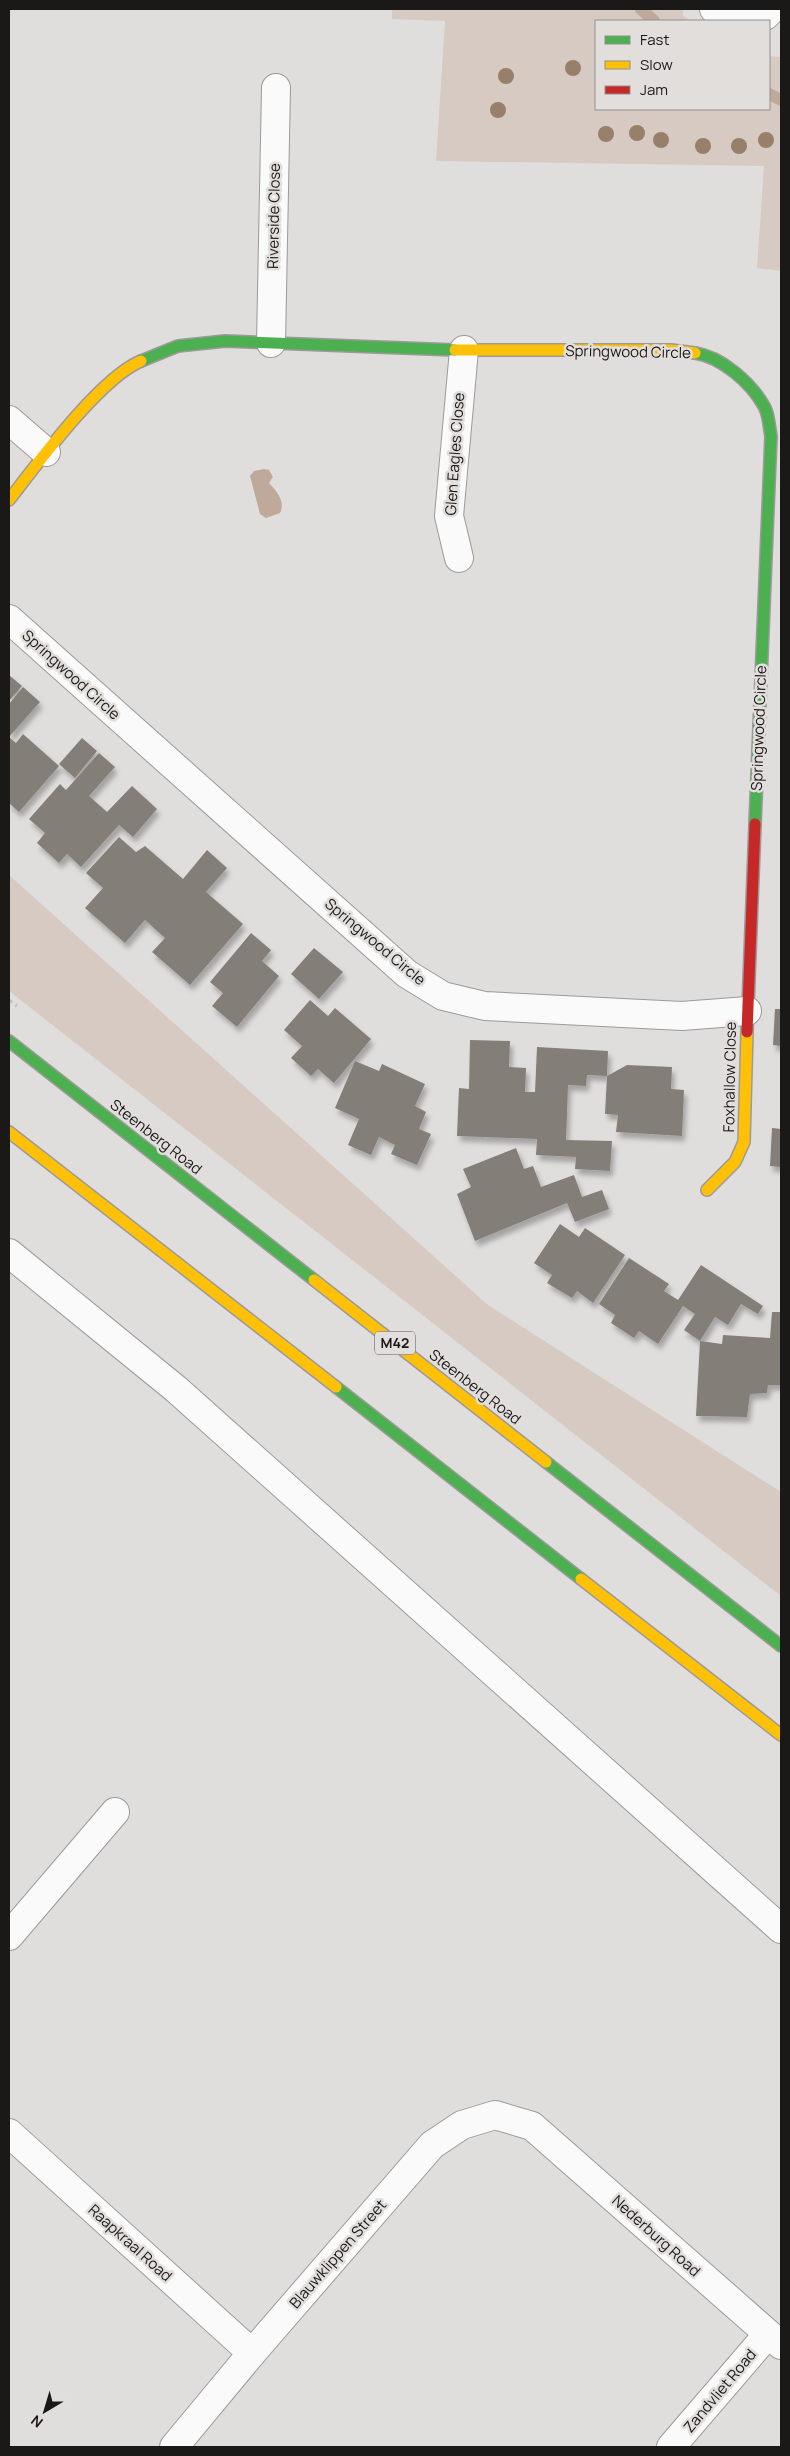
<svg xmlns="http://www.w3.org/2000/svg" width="790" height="2456" font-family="Manrope,sans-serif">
	<defs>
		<filter id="shadow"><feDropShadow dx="3" dy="5.5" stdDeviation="2.5" flood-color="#0004"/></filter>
	</defs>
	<rect width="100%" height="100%" fill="#e0dedd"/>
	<g fill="#d6cac2">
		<path d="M392,9H683V16L692,21H596V109H769V56L781,57V271L757,268L764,166L436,161L445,21L392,19Z"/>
		<path d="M9,875L488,1305L781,1492V1596L9,991Z"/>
	</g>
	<path fill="#bfa99a" d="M264,469L269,470L273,477L269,483C276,490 286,502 280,513L266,518L260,514L250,476L254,471Z"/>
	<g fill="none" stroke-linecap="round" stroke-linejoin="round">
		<g stroke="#bfa99a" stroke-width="12">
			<path d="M641,9L654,21"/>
			<path d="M769,94L781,100"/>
		</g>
	</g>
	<g fill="#847e79" filter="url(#shadow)">
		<path d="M9,675L22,686L9,701Z"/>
		<path d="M23,687L40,702L9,737L16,743L23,734L59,766L19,812L9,803V704Z"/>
		<path d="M82,738L97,751L75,778L59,764Z"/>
		<path d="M99,753L115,767L89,796L107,812L132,786L157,809L133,837L119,825L81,867L67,854L59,863L37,843L45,833L29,819L60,784L66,790Z"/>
		<path d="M119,837L136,852L145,846L183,879L207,850L227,868L206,892L243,924L190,985L152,952L165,938L145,920L125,943L85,908L103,888L86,873Z"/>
		<path d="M251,933L271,950L262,961L279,976L237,1027L212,1006L223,993L210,982Z"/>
		<path d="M314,948L343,972L319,999L291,974Z"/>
		<path d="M310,1000L328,1016L335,1008L371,1039L334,1083L318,1069L311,1076L291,1058L302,1046L284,1030Z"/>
		<path d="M775,1009H781V1046L773,1045Z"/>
		<path d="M470,1040L510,1041L509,1067L526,1068L525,1092H535L537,1047L608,1051L607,1076L587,1075L586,1086L568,1085L566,1140L612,1141L610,1171L575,1169L576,1157L536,1155L537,1139L457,1136L459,1088L469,1089Z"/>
		<path d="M355,1061L379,1071L382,1064L425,1084L415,1106L426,1112L419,1129L431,1134L417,1165L391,1154L395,1145L379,1137L371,1155L348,1145L359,1119L335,1108Z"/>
		<path d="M627,1065L672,1067L671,1089L684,1090L682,1136L616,1132L618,1115L605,1114L607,1076Z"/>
		<path d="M772,1128L781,1129V1167L770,1166Z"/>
		<path d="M516,1148L524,1169L533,1166L541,1187L574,1175L582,1197L602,1190L609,1209L575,1222L567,1203L475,1241L457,1194L471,1187L463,1169Z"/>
		<path d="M560,1224L579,1237L585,1228L625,1255L593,1303L577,1291L572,1298L547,1283L552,1275L534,1263Z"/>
		<path d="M629,1258L669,1284L664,1291L678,1300L701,1265L763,1306L758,1314L741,1304L728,1325L715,1317L700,1341L684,1330L695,1314L683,1306L658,1344L639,1331L634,1338L611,1323L615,1315L599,1304Z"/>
		<path d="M772,1312H781V1385H768L767,1393L750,1394L747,1417L696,1416L700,1341L722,1344L723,1335L770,1338Z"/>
	</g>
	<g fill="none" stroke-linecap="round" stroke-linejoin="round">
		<defs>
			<g id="street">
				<path d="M714,9L726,18L738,21"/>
				<path d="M752,21L765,16L772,9"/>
				<path d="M271,343L276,88"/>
				<path d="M9,420L46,452"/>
				<path d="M459,558L449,516L464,350"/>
				<path d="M9,619L407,974L443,996L485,1006L682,1016L747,1011"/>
				<path d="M9,1253L176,1389L781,1929"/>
				<path d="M9,1936L115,1812"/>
				<path d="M9,2133L252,2353"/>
				<path d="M174,2447L252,2353L432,2145L462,2125L495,2115L532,2126L781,2345"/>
				<path d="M671,2447L768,2334"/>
			</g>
			<g id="fast">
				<path d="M695,353C722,357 751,383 764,406C769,414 769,427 771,436L755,824"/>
				<path d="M141,361L178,346L225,341L455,350"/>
				<path d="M9,1041L314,1280"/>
				<path d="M336,1387L581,1579"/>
				<path d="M546,1462L781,1646"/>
			</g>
			<g id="slow">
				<path d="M455,350H671L695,353"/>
				<path d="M9,500C37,464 100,378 141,361"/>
				<path d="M9,1132L336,1387"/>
				<path d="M707,1190L735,1162L744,1142L747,1032"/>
				<path d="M314,1280L546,1462"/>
				<path d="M581,1579L781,1735"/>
			</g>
			<path id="jam" d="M747,1032L755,824"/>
		</defs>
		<use href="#street" stroke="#9c9a99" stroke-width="30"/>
		<use href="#fast" stroke="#9c9a99" stroke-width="14"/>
		<use href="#slow" stroke="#9c9a99" stroke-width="14"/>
		<use href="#jam" stroke="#9c9a99" stroke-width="14"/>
		<path stroke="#c0bfbe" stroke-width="3" stroke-dasharray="4 4" stroke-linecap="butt" d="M9,1000L17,1006"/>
		<use href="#street" stroke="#fafafa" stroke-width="28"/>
		<use href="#fast" stroke="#4caf50" stroke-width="11"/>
		<use href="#slow" stroke="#ffc107" stroke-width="11"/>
		<use href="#jam" stroke="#c62828" stroke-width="11"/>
	</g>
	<g fill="#977f6a">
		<circle cx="573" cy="68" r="8"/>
		<circle cx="506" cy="76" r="8"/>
		<circle cx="498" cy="110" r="8"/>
		<circle cx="637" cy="133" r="8"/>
		<circle cx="606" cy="134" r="8"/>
		<circle cx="661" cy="140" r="8"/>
		<circle cx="766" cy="140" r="8"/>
		<circle cx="703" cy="146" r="8"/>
		<circle cx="739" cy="146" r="8"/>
	</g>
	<g text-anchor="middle" stroke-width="5" stroke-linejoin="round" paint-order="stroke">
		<rect fill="#e1dedc" stroke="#565453" stroke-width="1" x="375" y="1331.5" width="40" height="23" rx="4"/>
		<g font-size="14" font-weight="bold" fill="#1a1918">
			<text x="395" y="1348">M42</text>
		</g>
		<g font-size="15" fill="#1a1918" stroke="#e1dedc">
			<text transform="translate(274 216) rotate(-89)" y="5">Riverside Close</text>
			<text transform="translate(628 352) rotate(1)" y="5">Springwood Circle</text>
			<text transform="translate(455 454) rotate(-86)" y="5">Glen Eagles Close</text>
			<text transform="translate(71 675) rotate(42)" y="5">Springwood Circle</text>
			<text transform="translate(759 728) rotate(-88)" y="5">Springwood Circle</text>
			<text transform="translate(375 942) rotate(40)" y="5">Springwood Circle</text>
			<text transform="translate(730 1077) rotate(-89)" y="5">Foxhallow Close</text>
			<text transform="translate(156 1137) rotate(38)" y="5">Steenberg Road</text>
			<text transform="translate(475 1387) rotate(38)" y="5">Steenberg Road</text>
			<text transform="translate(656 2236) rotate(42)" y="5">Nederburg Road</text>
			<text transform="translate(130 2243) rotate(42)" y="5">Raapkraal Road</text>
			<text transform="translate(338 2254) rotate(-49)" y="5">Blauwklippen Street</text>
			<text transform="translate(720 2391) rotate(-50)" y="5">Zandvliet Road</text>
		</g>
	</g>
	<rect width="790" height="2456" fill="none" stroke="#1a1918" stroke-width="20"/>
	<rect x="595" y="20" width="175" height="90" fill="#e1dedc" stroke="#918f8e"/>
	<rect x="605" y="36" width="25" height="8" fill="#4caf50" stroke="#918f8e"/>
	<text x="640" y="45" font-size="15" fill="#1a1918">Fast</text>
	<rect x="605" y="61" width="25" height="8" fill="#ffc107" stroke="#918f8e"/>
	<text x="640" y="70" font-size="15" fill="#1a1918">Slow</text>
	<rect x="605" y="86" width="25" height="8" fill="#c62828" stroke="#918f8e"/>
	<text x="640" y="95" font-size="15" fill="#1a1918">Jam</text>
	<g transform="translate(45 2411) rotate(218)" stroke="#e1dedc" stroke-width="4" paint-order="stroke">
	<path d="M0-4L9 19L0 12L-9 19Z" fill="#1a1918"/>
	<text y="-8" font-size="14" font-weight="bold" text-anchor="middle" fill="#1a1918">N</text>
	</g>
</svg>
